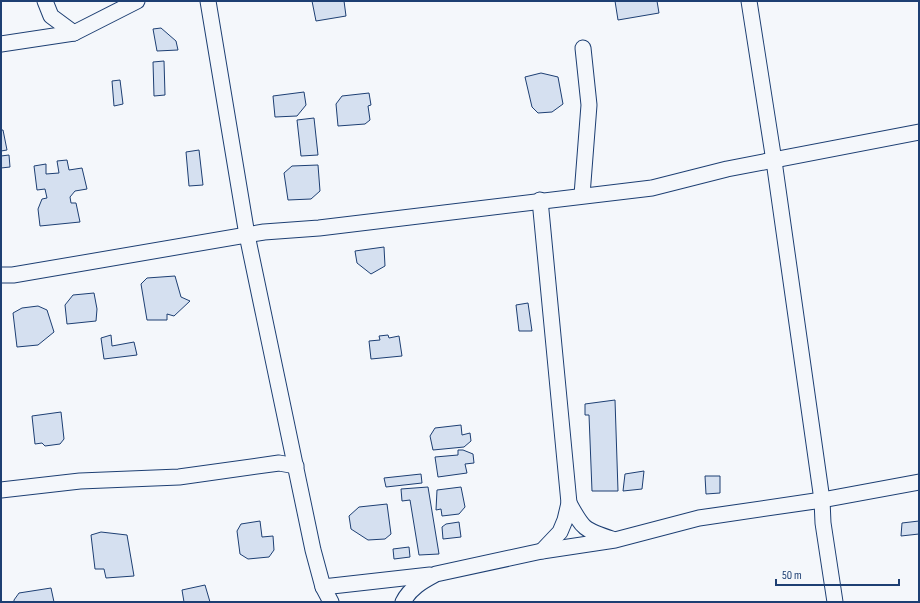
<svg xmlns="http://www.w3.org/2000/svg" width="920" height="603" font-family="'Sofia Sans Condensed',sans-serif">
	<rect width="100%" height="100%" fill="#f4f7fb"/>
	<g fill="#d5e0f0" stroke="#1d3f73">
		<path d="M312,1H344L346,16L316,21Z"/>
		<path d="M615,1H657L659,13L618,20Z"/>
		<path d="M161,28L176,41L178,50L157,51L153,29Z"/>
		<path d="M164,61L165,95L154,96L153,62Z"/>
		<path d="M541,73L558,77L563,104L552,112L538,113L532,107L525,77Z"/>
		<path d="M120,80L123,104L114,106L112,81Z"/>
		<path d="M304,92L306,105L297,116L275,117L273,96Z"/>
		<path d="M369,93L371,105L368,106L370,120L365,124L338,126L336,104L342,96Z"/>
		<path d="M314,118L318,155L301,156L297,120Z"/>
		<path d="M1,130H3L7,150L1,151Z"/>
		<path d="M199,150L203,185L189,186L186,152Z"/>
		<path d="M9,155L10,167L1,168V156Z"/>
		<path d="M67,160L69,170L82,168L87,189L75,191L70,197L71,203H76L80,222L40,226L38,209L42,199L47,198L45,189L37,190L34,166L46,164V174L59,173L57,161Z"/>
		<path d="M318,165L320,191L311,199L288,200L284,173L292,166Z"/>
		<path d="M384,247L385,266L371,274L357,263L355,251Z"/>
		<path d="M175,276L181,297L190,301L174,316L167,314V320H147L141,284L147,278Z"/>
		<path d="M94,293L97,309L96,321L67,324L65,305L73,295Z"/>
		<path d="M528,303L532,331H519L516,305Z"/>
		<path d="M38,306L47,310L54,332L38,345L17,347L13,313L22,308Z"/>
		<path d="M111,335L112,346L134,342L137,355L104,359L101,338Z"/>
		<path d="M388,335L389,338L399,336L402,356L371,359L369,341L380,340L379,336Z"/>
		<path d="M615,400L618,491H592L589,415H585V404Z"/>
		<path d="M61,412L64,439L60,444L45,446L42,443L35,444L32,416Z"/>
		<path d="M461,425L462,435L470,433L471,441L464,447L433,450L430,436L435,428Z"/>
		<path d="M458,450H463L473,454L474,463L465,464L467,473L438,477L435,457L458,455Z"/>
		<path d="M644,471L642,489L623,491L625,474Z"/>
		<path d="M421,474L422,483L386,487L384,478Z"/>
		<path d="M705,476H720V493L706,494Z"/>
		<path d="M428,487L439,554L419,555L410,500L402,501L401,489Z"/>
		<path d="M461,487L465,507L459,514L442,516L441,509L436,510L437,490Z"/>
		<path d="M387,504L391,534L385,539L368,540L351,529L349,516L359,507Z"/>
		<path d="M260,521L262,537L273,536L274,550L269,557L248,559L240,554L237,531L241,524Z"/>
		<path d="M919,521V534L901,536L902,523Z"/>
		<path d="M459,522L461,537L443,539L442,527L446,524Z"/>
		<path d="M101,532L127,535L134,576L106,578L104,569H95L91,535Z"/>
		<path d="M409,547L410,557L394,559L393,549Z"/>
		<path d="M205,585L210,602H184L182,590Z"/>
		<path d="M51,588L54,602H14V600L19,593Z"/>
	</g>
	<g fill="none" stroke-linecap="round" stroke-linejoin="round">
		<defs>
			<g id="minor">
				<path d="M45,1L51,16L74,33"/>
				<path d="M208,1L247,235L313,550L323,587L331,602"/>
				<path d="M749,1L774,161L822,500L823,523L835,602"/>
				<path d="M1,44L74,33L137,1"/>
				<path d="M582,195L589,105L583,48"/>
				<path d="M540,200L569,503L565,520L560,532L542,551"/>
				<path d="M1,275H13L264,232L319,228L652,188L727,169L919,132"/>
				<path d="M1,490L80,481L179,477L279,463L296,466"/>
				<path d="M569,503C583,529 584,530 612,539"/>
				<path d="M323,587L430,575"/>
				<path d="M403,602C410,588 423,581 436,574L542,551L615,540L699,518L822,500L919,482"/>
			</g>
		</defs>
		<use href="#minor" stroke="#1d3f73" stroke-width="17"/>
		<use href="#minor" stroke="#f4f7fb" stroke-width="15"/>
	</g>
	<rect width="920" height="603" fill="none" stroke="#1d3f73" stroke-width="4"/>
	<path d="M776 579v6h123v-6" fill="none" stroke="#1d3f73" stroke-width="2"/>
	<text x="782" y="579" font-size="12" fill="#1d3f73" stroke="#f4f7fb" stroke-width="3" paint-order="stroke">50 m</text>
</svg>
